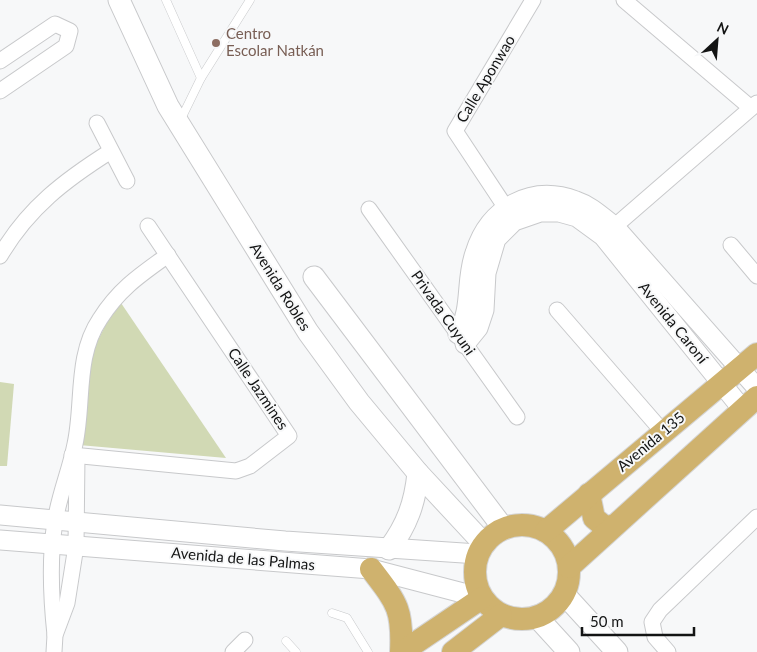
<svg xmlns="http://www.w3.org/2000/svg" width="757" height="652" font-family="Lato,sans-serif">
	<rect width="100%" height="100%" fill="#f7f8f9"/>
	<g fill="#d1d9b4">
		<path d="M121,303L226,458L79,445L93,350L106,324Z"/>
		<path d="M0,382L14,384L7,466H0Z"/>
	</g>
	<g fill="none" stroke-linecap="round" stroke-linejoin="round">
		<defs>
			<g id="service">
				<path d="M166,0L201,78L180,121"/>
				<path d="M201,78L250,0"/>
				<path d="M332,613L347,618L368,652"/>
				<path d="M286,641L296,652"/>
			</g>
			<g id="minor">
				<path d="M624,0L751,108"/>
				<path d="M0,61L55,24L70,31L66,46L0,91"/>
				<path d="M97,123L127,181"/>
				<path d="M369,209L517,417"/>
				<path d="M512,217L455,131L533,0"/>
				<path d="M607,233L757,103"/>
				<path d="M731,245L757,276"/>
				<path d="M0,256C28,208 65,180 111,151"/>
				<path d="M557,310L663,432"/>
				<path d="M72,455L236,471L250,466L289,436L148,226"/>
				<path d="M55,635C51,598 49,559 55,522C59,495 70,470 75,444C84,403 75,356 100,319C119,289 140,275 168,255"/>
				<path d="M54,652L55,635L67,603L76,546L77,456"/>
				<path d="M233,652L245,640"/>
				<path d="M668,652L655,637L652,622L660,610L757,517"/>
			</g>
			<g id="tertiary">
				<path d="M458,334C473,307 465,281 475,253C489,208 531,184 576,201C591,206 602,217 614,226L757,388"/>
				<path d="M465,344L478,328L484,310L486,273L496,239L514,221L540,212H559L577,217L603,236L743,410"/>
				<path d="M0,515L285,541L478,554"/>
				<path d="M0,540L371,569L482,598"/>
			</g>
			<g id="secondary">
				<path d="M119,0L168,106L308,332L359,402L418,473L484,544"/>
				<path d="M314,277L504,529"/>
				<path d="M389,549C407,525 415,503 418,473"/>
				<path d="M564,594L617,652"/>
				<path d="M537,617L569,652"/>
			</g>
			<g id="primary">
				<path d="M589,494L594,518L605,527L613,526"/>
				<circle cx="522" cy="572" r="47"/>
				<path d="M546,531L757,354"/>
				<path d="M569,567L757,397"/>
				<path d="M371,569C397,603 403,609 401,652"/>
				<path d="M402,652L482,598"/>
				<path d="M453,652L501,615"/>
			</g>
		</defs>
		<use href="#service" stroke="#c8c9cb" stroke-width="9"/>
		<use href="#minor" stroke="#c8c9cb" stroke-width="17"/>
		<use href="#tertiary" stroke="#c8c9cb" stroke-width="21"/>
		<use href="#secondary" stroke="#c8c9cb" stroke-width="23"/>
		<use href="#primary" stroke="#d5d5d5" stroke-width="24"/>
		<use href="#service" stroke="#fff" stroke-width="8"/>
		<use href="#minor" stroke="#fff" stroke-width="15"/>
		<use href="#tertiary" stroke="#fff" stroke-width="19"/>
		<use href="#secondary" stroke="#fff" stroke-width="21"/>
		<use href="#primary" stroke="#cfb26e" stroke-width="22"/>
	</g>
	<circle fill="#8d6e63" stroke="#f7f8f9" stroke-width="2" cx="216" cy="43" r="5"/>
	<g text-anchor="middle" stroke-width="4" stroke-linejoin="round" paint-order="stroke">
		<g font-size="15" fill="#785e54" stroke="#f7f8f9" text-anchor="start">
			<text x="226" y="39">Centro<tspan x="226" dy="17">Escolar Natkán</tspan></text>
		</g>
		<g font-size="15" fill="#131414" stroke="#f7f8f9">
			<text transform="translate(486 79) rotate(-59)" y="5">Calle Aponwao</text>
			<text transform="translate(280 287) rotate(58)" y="5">Avenida Robles</text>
			<text transform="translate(443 313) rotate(55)" y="5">Privada Cuyuni</text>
			<text transform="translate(673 323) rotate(51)" y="5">Avenida Caroní</text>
			<text transform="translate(258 389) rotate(56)" y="5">Calle Jazmines</text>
			<text transform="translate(651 442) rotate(-40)" y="5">Avenida 135</text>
			<text transform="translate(243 559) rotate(5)" y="5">Avenida de las Palmas</text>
		</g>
	</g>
	<g transform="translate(717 40) rotate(26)" stroke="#f7f8f9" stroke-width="4" paint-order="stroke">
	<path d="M0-4L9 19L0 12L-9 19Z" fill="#131414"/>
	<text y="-8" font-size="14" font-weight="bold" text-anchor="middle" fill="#131414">N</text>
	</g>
	<path d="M582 627v8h112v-8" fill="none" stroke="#131414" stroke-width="2.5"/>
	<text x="590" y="627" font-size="15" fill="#131414" stroke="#f7f8f9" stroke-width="4" paint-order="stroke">50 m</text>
</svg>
